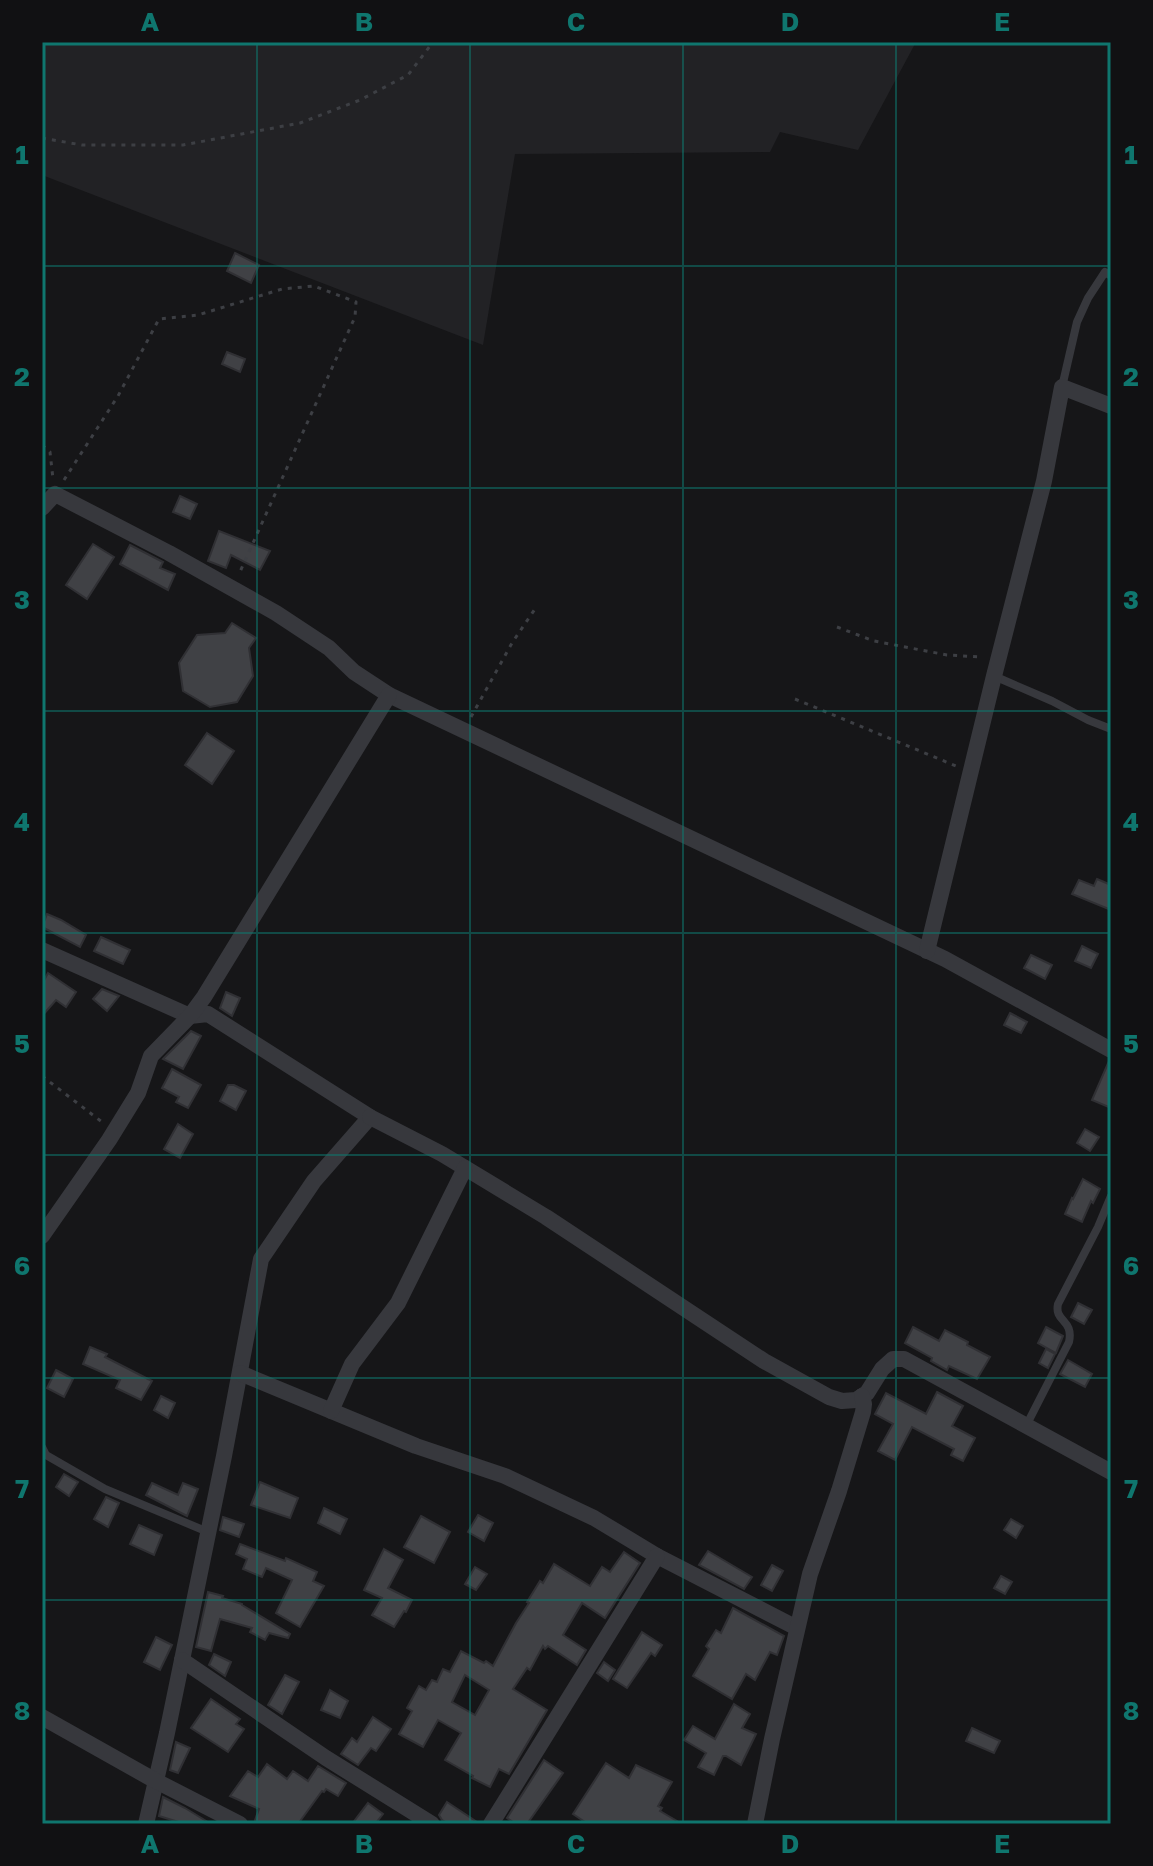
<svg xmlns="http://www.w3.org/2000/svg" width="1153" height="1866" font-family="'Golos Text',sans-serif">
	<rect width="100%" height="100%" fill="#161618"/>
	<path fill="#222225" d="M42,42H916L858,150L780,132L770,152L515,154L483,345L42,175Z"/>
	<g fill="#404145" stroke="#303034" stroke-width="2" fill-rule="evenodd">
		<path d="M235,253L259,265L251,283L227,271Z"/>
		<path d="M227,352L245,359L240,372L222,364Z"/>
		<path d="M180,496L197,504L190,519L173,512Z"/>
		<path d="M219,531L270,551L260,570L231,555L226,568L208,561Z"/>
		<path d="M93,544L114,557L87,599L66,585Z"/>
		<path d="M130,545L163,562L160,568L175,574L168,590L120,564Z"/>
		<path d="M232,623L256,638L249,648L253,676L237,702L210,707L183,691L179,663L197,635L225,633Z"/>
		<path d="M207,733L234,751L212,784L185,765Z"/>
		<path d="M1097,879L1111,885V910L1072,894L1079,880L1094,886Z"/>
		<path d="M47,914L61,920L86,935L80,947L42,927Z"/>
		<path d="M101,937L130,950L123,964L94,951Z"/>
		<path d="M1082,946L1098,954L1091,968L1075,961Z"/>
		<path d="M1031,955L1052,965L1045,979L1024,968Z"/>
		<path d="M48,973L76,992L66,1007L56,1000L42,1016V984Z"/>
		<path d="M102,989L119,996L107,1011L93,999Z"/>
		<path d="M226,992L240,998L232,1016L220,1008Z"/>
		<path d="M1010,1013L1027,1022L1021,1033L1004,1025Z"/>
		<path d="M191,1031L201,1036L183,1069L163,1059Z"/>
		<path d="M1109,1061H1111V1108L1092,1100Z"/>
		<path d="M172,1069L201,1085L188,1108L176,1102L179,1097L162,1088Z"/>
		<path d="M228,1085H234L246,1091L236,1110L220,1101Z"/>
		<path d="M178,1124L193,1134L180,1158L164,1149Z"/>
		<path d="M1085,1129L1099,1137L1090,1151L1077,1143Z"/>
		<path d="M1083,1179L1100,1189L1093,1203L1091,1201L1082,1222L1065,1214L1072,1198L1073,1199Z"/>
		<path d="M1078,1303L1092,1310L1084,1324L1071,1317Z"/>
		<path d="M913,1327L939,1341L945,1330L968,1342L967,1345L990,1357L977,1379L949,1366L947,1370L931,1361L932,1358L905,1343Z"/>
		<path d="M1046,1327L1063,1336L1056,1353L1038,1343Z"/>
		<path d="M90,1347L107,1354L105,1357L152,1381L141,1400L116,1388L120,1380L83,1364Z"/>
		<path d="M1046,1349L1055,1354L1048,1368L1039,1363Z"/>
		<path d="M1068,1360L1092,1374L1085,1387L1060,1374Z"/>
		<path d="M56,1370L73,1379L64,1397L47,1388Z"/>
		<path d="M937,1392L963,1406L952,1426L975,1438L963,1461L951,1455L954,1449L912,1427L895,1460L878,1451L893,1424L875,1414L886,1393L926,1414Z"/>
		<path d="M161,1396L175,1403L168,1418L154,1410Z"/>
		<path d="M64,1474L78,1482L69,1496L56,1487Z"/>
		<path d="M260,1482L298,1498L290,1518L251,1505Z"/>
		<path d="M152,1483L178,1495L183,1483L198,1489L187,1516L146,1495Z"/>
		<path d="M106,1497L119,1503L108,1527L94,1519Z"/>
		<path d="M324,1508L347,1519L340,1534L318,1523Z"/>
		<path d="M478,1515L493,1523L484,1541L468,1532Z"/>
		<path d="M421,1516L450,1532L434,1563L404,1547Z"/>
		<path d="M223,1517L244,1524L239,1537L220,1530Z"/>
		<path d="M1011,1519L1023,1526L1016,1538L1004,1530Z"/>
		<path d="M139,1525L162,1535L154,1555L130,1544Z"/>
		<path d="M240,1544L285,1561L286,1558L317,1572L313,1581L324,1586L300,1627L276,1613L292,1580L266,1568L262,1577L243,1569L247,1559L236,1554Z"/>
		<path d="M384,1549L403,1560L388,1588L412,1600L406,1612L404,1611L394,1627L372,1615L382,1598L364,1590Z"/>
		<path d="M708,1551L752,1577L744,1589L699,1565Z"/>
		<path d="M624,1552L640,1563L605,1618L582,1603L563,1635L586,1650L577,1665L548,1646L545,1649L543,1646L530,1670L527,1668L513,1689L547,1710L509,1774L499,1769L490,1787L472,1778L473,1776L445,1760L461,1733L438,1720L423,1747L399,1734L412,1711L407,1708L419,1686L426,1690L432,1680L437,1682L443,1669L450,1672L461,1651L484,1663L486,1661L493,1666L516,1623L529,1603L527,1602L540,1581L543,1583L554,1564L590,1586L602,1567L610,1572ZM465,1675L489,1690L475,1715L452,1702Z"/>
		<path d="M772,1565L783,1571L772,1591L761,1585Z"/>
		<path d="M475,1567L487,1574L476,1590L465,1584Z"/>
		<path d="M1001,1576L1012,1582L1005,1594L994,1588Z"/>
		<path d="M208,1592L223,1596L222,1598L242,1604V1605L290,1634L288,1638L269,1633L265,1640L250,1632L252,1628L220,1619L211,1651L196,1647Z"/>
		<path d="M733,1608L784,1636L777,1655L770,1652L755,1680L746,1674L732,1699L693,1676L709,1649L706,1646L716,1630L721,1633Z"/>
		<path d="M642,1632L662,1645L655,1656L651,1653L627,1688L613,1679Z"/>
		<path d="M156,1637L172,1645L160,1670L144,1662Z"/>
		<path d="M214,1654L231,1662L225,1676L209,1665Z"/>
		<path d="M604,1662L615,1670L608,1681L597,1673Z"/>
		<path d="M285,1675L299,1682L282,1714L268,1705Z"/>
		<path d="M330,1690L348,1701L340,1718L321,1710Z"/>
		<path d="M211,1699L240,1719L236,1724L244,1729L228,1752L191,1728Z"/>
		<path d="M734,1704L750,1714L742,1728L756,1734L741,1765L726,1756H723L714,1775L698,1767L706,1753L684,1740L693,1726L715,1739Z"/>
		<path d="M373,1717L391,1729L376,1751L371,1748L358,1765L341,1754L352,1738L357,1742Z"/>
		<path d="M972,1728L1000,1741L994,1753L966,1741Z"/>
		<path d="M176,1742L190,1748L178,1773L170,1770Z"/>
		<path d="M544,1760L563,1773L527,1824H516L507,1818Z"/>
		<path d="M606,1763L629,1778L636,1765L672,1782L658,1806L662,1808L660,1811L682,1824H588L573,1814Z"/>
		<path d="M267,1764L287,1779L293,1771L308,1781L318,1766L346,1783L338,1796L326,1789L324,1792L322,1791L298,1824H262L255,1820L259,1809L230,1796L248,1771L258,1777Z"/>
		<path d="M163,1797L185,1808L211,1824H185L159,1816Z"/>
		<path d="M447,1802L480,1824H449L442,1820L439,1815Z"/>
		<path d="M368,1803L383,1814L375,1824H352Z"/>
	</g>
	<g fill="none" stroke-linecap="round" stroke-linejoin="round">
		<g stroke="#3d3f44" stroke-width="3" stroke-dasharray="4 6" stroke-linecap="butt">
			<path d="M42,138L82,145H183L300,123L360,100L408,75L433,42"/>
			<path d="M42,445L50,452L53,479"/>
			<path d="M64,480L118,396L159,319L198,315L282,289L314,286L356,302L355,317L239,574"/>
			<path d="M837,627L874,641L947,655L982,657"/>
			<path d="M795,699L956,766"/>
			<path d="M471,717L512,643L537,606"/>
			<path d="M42,1076L102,1122"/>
		</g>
		<g stroke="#37383d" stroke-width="8">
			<path d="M1062,387L1077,322L1088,298L1105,272L1111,276"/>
			<path d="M994,676L1052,701L1088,720L1111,729"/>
			<path d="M1026,1426L1069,1342C1074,1319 1054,1322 1058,1304L1098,1227L1111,1196"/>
			<path d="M42,1447L46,1455L105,1489L208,1532"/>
		</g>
		<g stroke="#37383d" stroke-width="16">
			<path d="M42,508L55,494L169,553L276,613L329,648L354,672L389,695L945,959L1111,1050"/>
			<path d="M42,950L190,1016L208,1014L370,1117L314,1181L261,1259L224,1456L167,1733L146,1824"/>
			<path d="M927,951L994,676L1044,481L1062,387L1111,406"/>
			<path d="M370,1117L442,1154L546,1217L764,1361L829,1397L842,1401L856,1400L867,1393L882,1369L893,1359H904L1111,1472"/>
			<path d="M42,1236L109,1140L138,1093L151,1056L190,1016L204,997L389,695"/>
			<path d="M240,1373L416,1446L505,1476L594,1518L657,1556L797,1628"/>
			<path d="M331,1411L352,1364L398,1303L465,1168"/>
			<path d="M182,1660L326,1758L432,1824"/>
			<path d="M42,1717L154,1780L240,1824"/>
			<path d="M491,1824L657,1556"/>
			<path d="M755,1824L772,1739L810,1574L839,1491L863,1412L864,1404L862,1396"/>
		</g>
	</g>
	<path fill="none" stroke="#0f766e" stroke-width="2" stroke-opacity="0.55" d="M257,42V1824M470,42V1824M683,42V1824M896,42V1824M42,266H1111M42,488H1111M42,711H1111M42,933H1111M42,1155H1111M42,1378H1111M42,1600H1111"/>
	<rect width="1153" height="1866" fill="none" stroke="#111113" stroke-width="88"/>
	<rect x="44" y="44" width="1065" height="1778" fill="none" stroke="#0f766e" stroke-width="3"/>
	<g font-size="26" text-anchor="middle" font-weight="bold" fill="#0f766e">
		<text x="150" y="31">A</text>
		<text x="364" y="31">B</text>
		<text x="576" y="31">C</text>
		<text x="790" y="31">D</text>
		<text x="1002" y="31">E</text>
		<text x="22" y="164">1</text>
		<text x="1131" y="164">1</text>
		<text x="22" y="386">2</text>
		<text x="1131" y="386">2</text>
		<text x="22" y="609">3</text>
		<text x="1131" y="609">3</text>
		<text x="22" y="831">4</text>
		<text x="1131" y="831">4</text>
		<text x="22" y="1053">5</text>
		<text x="1131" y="1053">5</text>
		<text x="22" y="1275">6</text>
		<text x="1131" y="1275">6</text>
		<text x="22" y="1498">7</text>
		<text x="1131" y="1498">7</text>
		<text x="22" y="1720">8</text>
		<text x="1131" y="1720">8</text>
		<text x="150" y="1853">A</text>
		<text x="364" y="1853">B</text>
		<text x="576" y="1853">C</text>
		<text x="790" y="1853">D</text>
		<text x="1002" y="1853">E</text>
	</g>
</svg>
